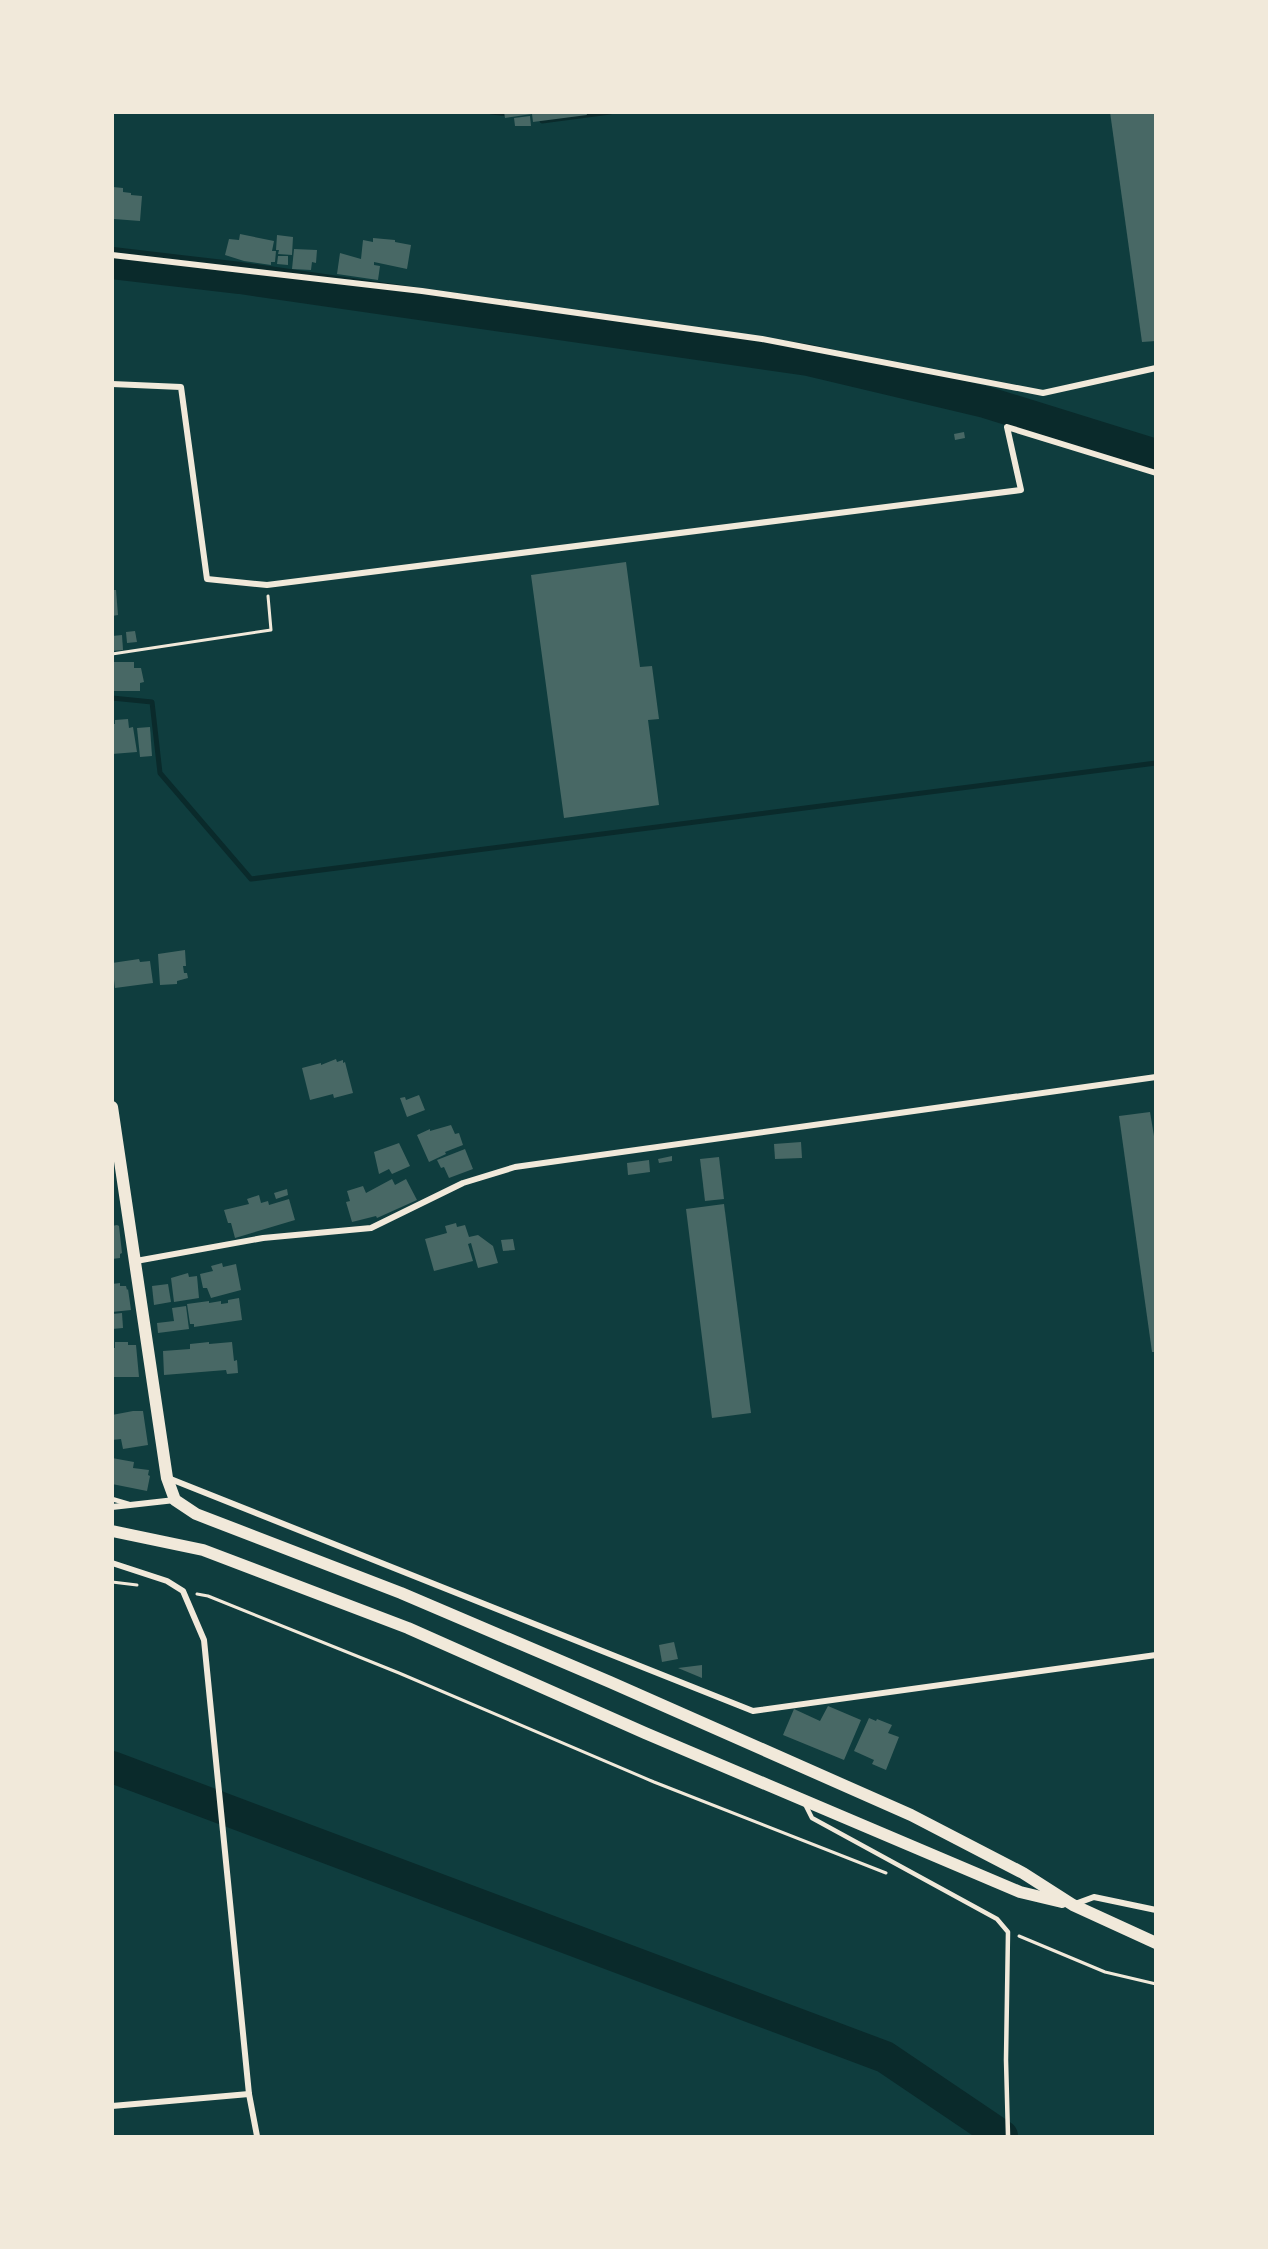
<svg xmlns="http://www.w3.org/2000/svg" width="1268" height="2249" font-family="'Titillium Web',sans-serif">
	<rect width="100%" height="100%" fill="#0f3d3e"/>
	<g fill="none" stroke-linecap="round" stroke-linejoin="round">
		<g stroke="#0a2a2b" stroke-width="5">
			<path d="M491,112L511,114"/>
			<path d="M541,114L542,121L610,112"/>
			<path d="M112,698L152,702L160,773L251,879L1156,763"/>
		</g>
		<g stroke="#0a2a2b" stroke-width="32">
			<path d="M112,263L240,278L808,360L985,402L1156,455"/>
			<path d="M112,1767L885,2057L1002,2136"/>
		</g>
	</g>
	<g fill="#486865">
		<path d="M504,112H586L587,115L533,122L532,114L505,118Z"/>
		<path d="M1110,112H1156V341L1142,342Z"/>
		<path d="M530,116L531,126H515L514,118Z"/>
		<path d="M113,187L123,188V192L131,193V195L142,196L140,221L114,219Z"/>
		<path d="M240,234L274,241L272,251H276L275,262H271V265L244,261L225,255L229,239L239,240Z"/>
		<path d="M277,235L293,237L292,255L278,254L279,250H276Z"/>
		<path d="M373,238L395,240V242L411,245L407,269L374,262V265L380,266L378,280L337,274L340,253L361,259L363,240L373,242Z"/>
		<path d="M294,249L317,250L316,263L312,262L311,270L292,269Z"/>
		<path d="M278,256H288V265L277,264Z"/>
		<path d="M964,432L965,438L955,440L954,434Z"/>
		<path d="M626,562L640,667L652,666L659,719L648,720L659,805L564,818L531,575Z"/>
		<path d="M112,590H116L118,615L112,616Z"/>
		<path d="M135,631L137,642L127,643L126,632Z"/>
		<path d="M122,635L123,650L112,651V636Z"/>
		<path d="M112,662H134V668H141L144,682L140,683V691H112Z"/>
		<path d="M128,719L129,728L133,727L137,752L112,754V724H115V720Z"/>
		<path d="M150,727L152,756L140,757L137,728Z"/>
		<path d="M185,950L186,966H183L184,973H187L188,978L177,981V984L160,985L158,954Z"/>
		<path d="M139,959L140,962L150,961L153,983L115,988L112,963Z"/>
		<path d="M336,1059L337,1062L343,1060V1063L345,1062L353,1093L334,1098L333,1094L310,1100L302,1068L321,1063V1065Z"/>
		<path d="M419,1095L425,1110L407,1117L400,1098L405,1097L406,1100Z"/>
		<path d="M1150,1112L1156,1148V1352H1152L1119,1116Z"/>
		<path d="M451,1125L455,1134L459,1133L463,1145L445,1152L446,1154L429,1162L417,1135L430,1129V1131Z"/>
		<path d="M801,1142L802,1158L775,1159L774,1144Z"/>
		<path d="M399,1143L410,1166L392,1174L389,1169L379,1174L374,1152Z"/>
		<path d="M465,1149L473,1169L449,1178L444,1167L441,1168L437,1160Z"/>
		<path d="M672,1156V1161L659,1163L658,1159Z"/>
		<path d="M719,1157L724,1199L705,1201L700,1159Z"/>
		<path d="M649,1160L650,1172L628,1175L627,1163Z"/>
		<path d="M392,1179L395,1185L406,1179L417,1200L377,1218L376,1216L352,1222L346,1202L350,1201L347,1191L363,1186L366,1193Z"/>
		<path d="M287,1189L288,1195L276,1199L274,1193Z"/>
		<path d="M259,1195L261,1203L268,1201L269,1205L289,1199L295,1220L235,1238L231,1223H228L224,1210L249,1204L247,1199Z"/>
		<path d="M724,1204L751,1413L712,1418L686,1209Z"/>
		<path d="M456,1223L457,1227L465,1225L469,1237L478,1235L493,1246L498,1263L478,1268L471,1243L468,1244L473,1261L434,1271L425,1239L447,1233L445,1226Z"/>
		<path d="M117,1225L119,1226L122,1253L120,1254V1258L112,1259V1226Z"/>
		<path d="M513,1239L515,1250L503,1251L501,1240Z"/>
		<path d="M222,1263L223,1267L236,1264L241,1290L211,1298L207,1288H203L200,1274L213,1271L211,1266Z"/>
		<path d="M188,1273L189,1277L197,1276L199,1298L174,1302L171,1278Z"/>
		<path d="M120,1283V1286H126L127,1290L128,1289L131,1310L112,1312V1284Z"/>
		<path d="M168,1284L171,1302L154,1305L152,1286Z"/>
		<path d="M239,1298L242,1320L194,1327V1324H190L187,1304L209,1301V1303L221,1301V1304L228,1303V1300Z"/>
		<path d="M186,1306L189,1329L158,1333L157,1323L174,1321L172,1308Z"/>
		<path d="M122,1313L123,1328L112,1329V1314Z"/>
		<path d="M115,1342H128V1345H136L139,1377H112V1348H115Z"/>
		<path d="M209,1342V1344L232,1342L234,1361L237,1360L238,1373L227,1374L226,1370L164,1375L163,1351L190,1349V1344Z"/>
		<path d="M133,1411H143L148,1445L123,1449L121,1439L112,1440V1415Z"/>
		<path d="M112,1458L134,1462L133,1468L149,1470L148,1475L150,1476L147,1491L112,1484Z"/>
		<path d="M674,1642L678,1659L662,1662L659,1645Z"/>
		<path d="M702,1665V1678L678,1668Z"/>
		<path d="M828,1706L861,1720L844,1760L783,1735L794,1709L820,1721Z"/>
		<path d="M869,1718L876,1721L877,1719L892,1725L888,1733L899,1737L886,1770L872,1764L874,1760L854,1751Z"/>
	</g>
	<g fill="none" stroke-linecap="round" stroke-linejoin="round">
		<g stroke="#f1e9da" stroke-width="3">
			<path d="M112,654L271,630L268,596"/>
			<path d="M112,1582L137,1585"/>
			<path d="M197,1594L208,1596L399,1673L654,1782L886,1873"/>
			<path d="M1019,1936L1105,1972L1156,1984"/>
		</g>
		<g stroke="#f1e9da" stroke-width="4.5">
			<path d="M112,1499L129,1504"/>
			<path d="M805,1804L812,1818L997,1919L1008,1932L1006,2060L1008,2136"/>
		</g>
		<g stroke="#f1e9da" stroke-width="6">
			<path d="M112,255L422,291L762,339L1043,393L1156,368"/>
			<path d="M112,384L181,387L207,579L267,585L1021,490L1007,427L1156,473"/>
			<path d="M136,1261L263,1238L371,1228L463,1183L515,1167L1156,1077"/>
			<path d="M168,1478L753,1711L1156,1655"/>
			<path d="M112,1507L175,1500"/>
			<path d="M112,1563L167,1581L183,1591L204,1640L249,2094L257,2136"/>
			<path d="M1075,1904L1094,1897L1156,1910"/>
			<path d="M112,2106L249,2094"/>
		</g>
		<g stroke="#f1e9da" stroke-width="12">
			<path d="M112,1107L167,1478L175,1500L196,1514L401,1593L610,1682L911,1815L1023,1873L1073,1905L1156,1943"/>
			<path d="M112,1531L203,1550L408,1628L645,1733L1020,1892L1062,1902"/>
		</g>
	</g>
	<rect width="1268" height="2249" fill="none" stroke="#f1e9da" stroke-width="228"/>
</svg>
